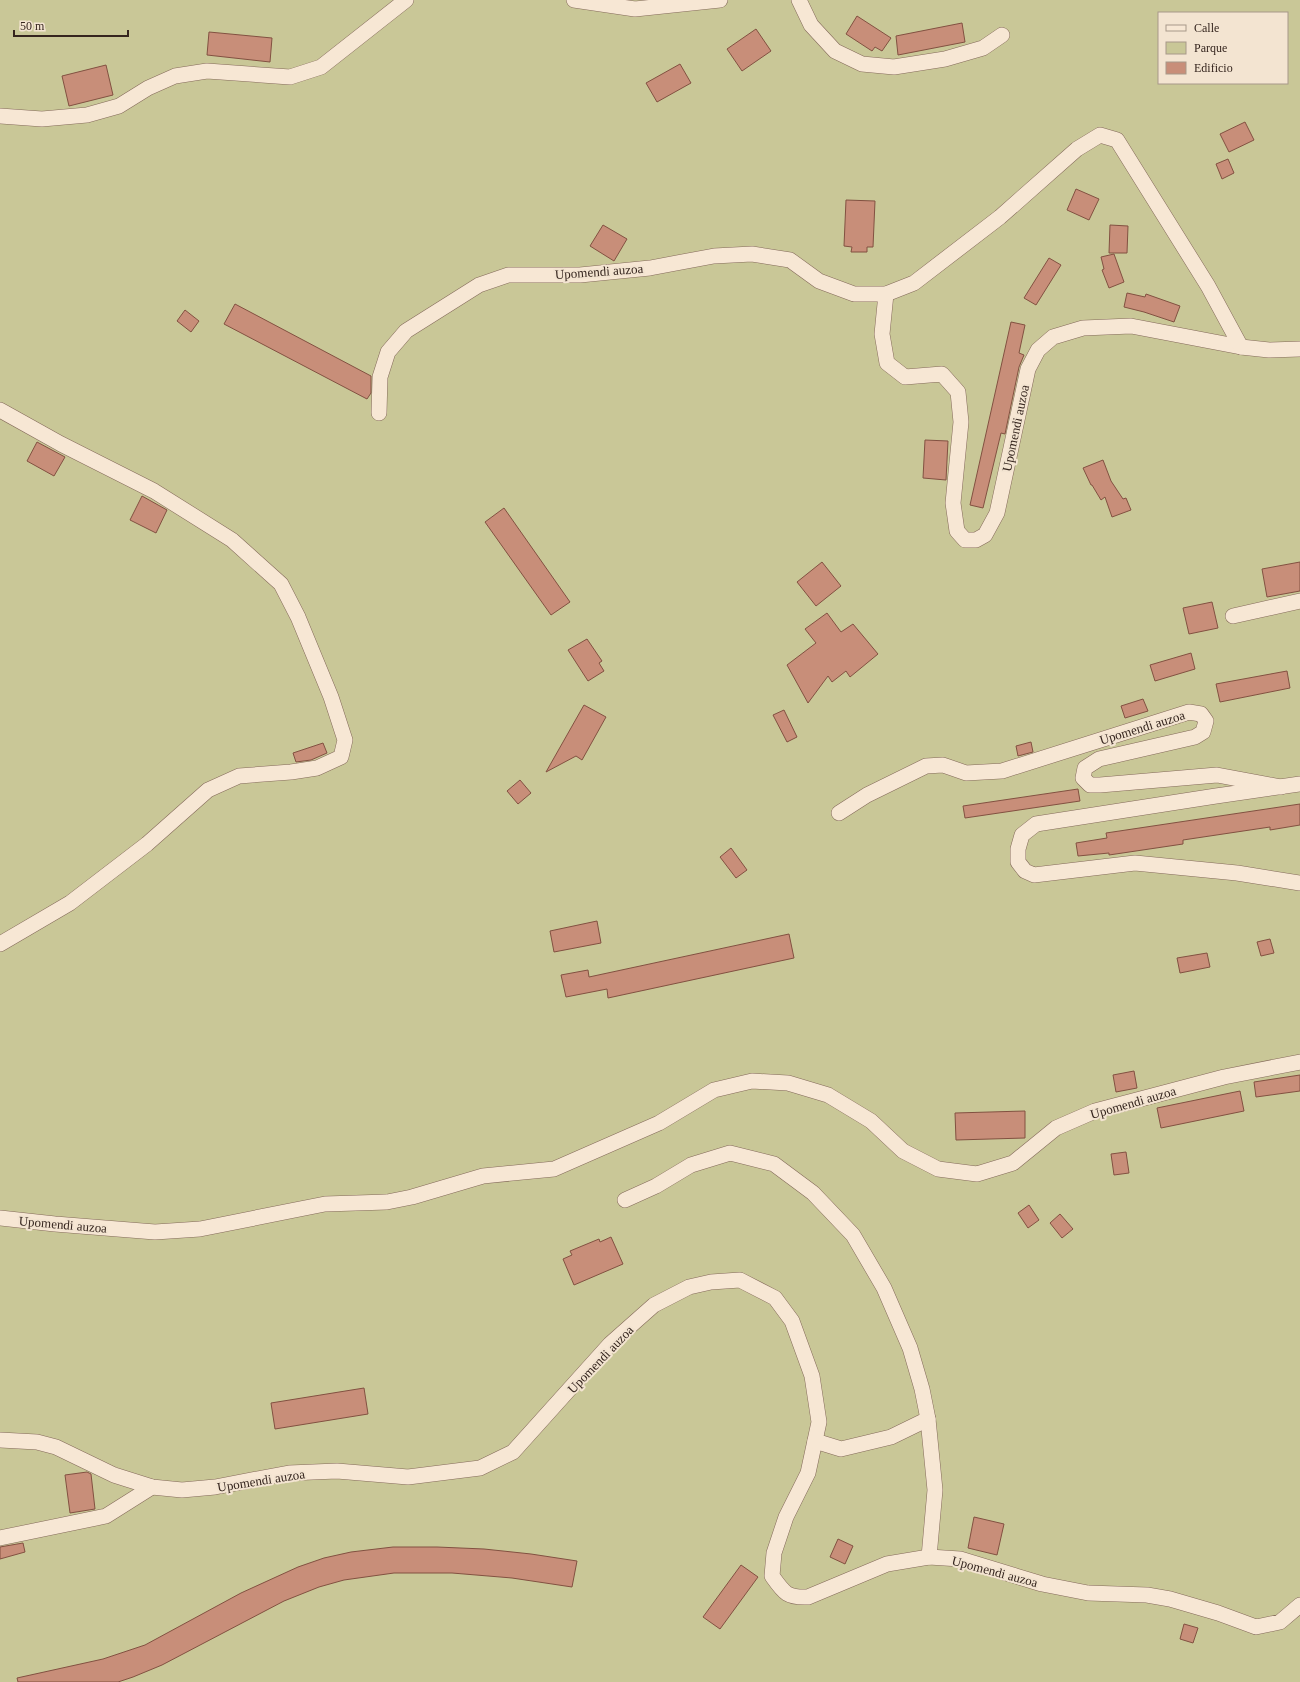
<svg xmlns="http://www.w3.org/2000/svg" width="1300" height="1682" font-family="'Times New Roman',serif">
	<rect width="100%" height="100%" fill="#ebd9c2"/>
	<path fill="#c9c797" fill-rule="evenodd" d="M0,0H1300V1682H0ZM1159,13H1287V83H1159Z"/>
	<g fill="#c88e79" stroke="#825141">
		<path d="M857,16L891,38L882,51L875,47L872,51L846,34Z"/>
		<path d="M962,23L965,42L898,55L896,36Z"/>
		<path d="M756,29L771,51L742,71L727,49Z"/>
		<path d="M209,32L272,38L270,62L207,55Z"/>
		<path d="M680,64L691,83L657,102L646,83Z"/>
		<path d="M106,65L113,95L69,106L62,76Z"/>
		<path d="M1245,122L1254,140L1229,152L1220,134Z"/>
		<path d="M1228,159L1234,173L1222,179L1216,164Z"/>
		<path d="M1076,189L1099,199L1089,220L1067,210Z"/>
		<path d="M846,200L875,201L873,247H867V252H851L852,247L844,246Z"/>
		<path d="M603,225L627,239L614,261L590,246Z"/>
		<path d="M1110,225L1128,226L1127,253H1109Z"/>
		<path d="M1114,254L1124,282L1109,288L1102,270L1104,269L1101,257Z"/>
		<path d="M1049,258L1061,265L1036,305L1024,298Z"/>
		<path d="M1127,293L1145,297L1146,294L1180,306L1174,322L1144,312L1124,307Z"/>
		<path d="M235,304L371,376V393L367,399L224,324Z"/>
		<path d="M185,310L199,321L191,332L177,321Z"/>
		<path d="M1011,322L1025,325L1019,353L1024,355L1019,367L1005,434L1001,433L983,508L970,505Z"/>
		<path d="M925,440L948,441L946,480L923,478Z"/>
		<path d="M37,442L65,457L54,476L27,461Z"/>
		<path d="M1103,460L1111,481L1123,499L1126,498L1131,510L1112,517L1105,497L1101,500L1092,485H1091L1083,468Z"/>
		<path d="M142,496L167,510L156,533L130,520Z"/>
		<path d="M504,508L570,602L551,615L485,522Z"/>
		<path d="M822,562L841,586L816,606L797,582Z"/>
		<path d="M1300,562V591L1267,597L1262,569Z"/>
		<path d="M1212,602L1218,628L1189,634L1183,608Z"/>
		<path d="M827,613L841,632L853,624L878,654L850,677L846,671L832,682L828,676L808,703L787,665L816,643L805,629Z"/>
		<path d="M587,639L602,661L599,663L604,671L588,681L568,650Z"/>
		<path d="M1191,653L1195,669L1155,681L1150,665Z"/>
		<path d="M1287,671L1290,688L1220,702L1216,684Z"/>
		<path d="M1143,699L1148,711L1125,718L1121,706Z"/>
		<path d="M584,705L606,717L582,760L576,756L546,772Z"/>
		<path d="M784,710L797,737L787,742L773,715Z"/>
		<path d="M1031,742L1033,752L1018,756L1016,746Z"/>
		<path d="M323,743L327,753L311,760L296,762L293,753Z"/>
		<path d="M520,780L531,793L518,804L507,791Z"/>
		<path d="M1078,789L1080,801L965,818L963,806Z"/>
		<path d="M1300,804V825L1270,830V827L1183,840V844L1109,855V853L1078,856L1076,843L1107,838L1106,833Z"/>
		<path d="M731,848L747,870L736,878L720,857Z"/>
		<path d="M597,921L601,943L554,952L550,931Z"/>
		<path d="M789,934L794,958L608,998L607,989L566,997L561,975L588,970L589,977Z"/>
		<path d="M1270,939L1274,953L1261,956L1257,942Z"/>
		<path d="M1207,953L1210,967L1180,973L1177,958Z"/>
		<path d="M1134,1071L1137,1088L1116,1092L1113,1075Z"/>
		<path d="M1300,1075V1091L1256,1097L1254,1082Z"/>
		<path d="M1240,1091L1244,1111L1161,1128L1157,1108Z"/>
		<path d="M1025,1111V1138L956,1140L955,1113Z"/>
		<path d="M1126,1152L1129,1173L1114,1175L1111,1154Z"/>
		<path d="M1029,1205L1039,1220L1028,1228L1018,1213Z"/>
		<path d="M1060,1214L1073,1229L1062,1238L1050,1223Z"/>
		<path d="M611,1237L623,1264L574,1285L563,1259L572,1255L570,1251L599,1239L600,1242Z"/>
		<path d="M364,1388L368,1414L275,1429L271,1403Z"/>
		<path d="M87,1472L91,1474L95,1509L70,1513L65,1475Z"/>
		<path d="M974,1517L1004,1524L997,1555L968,1548Z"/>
		<path d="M838,1539L853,1546L845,1564L830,1557Z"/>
		<path d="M23,1543L25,1552L0,1559V1547Z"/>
		<path d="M393,1547H437L484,1549L531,1554L577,1561L572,1587L512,1578L452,1573H394L344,1580L319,1587L284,1601L162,1665L133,1677L118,1682H18L17,1678L103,1659L145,1645L241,1593L298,1567L324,1558L351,1552Z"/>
		<path d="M741,1565L758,1577L720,1629L703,1617Z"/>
		<path d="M1184,1624L1198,1628L1193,1643L1180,1639Z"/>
	</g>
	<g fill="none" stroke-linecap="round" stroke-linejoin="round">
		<defs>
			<g id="minor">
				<path d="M574,0L635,9L720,0"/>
				<path d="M799,0L811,25L835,51L862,64L894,67L945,59L983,48L1002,35"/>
				<path d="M0,116L42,119L87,115L119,106L148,88L175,76L207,71L290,77L321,67L406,0"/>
				<path d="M886,294L882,334L887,363L905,377L942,374L958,392L961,422L953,503L957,531L965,540H976L985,535L997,513L1028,369L1038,350L1053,337L1083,328L1131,326L1241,347L1269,350L1300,349"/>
				<path d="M0,410L61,444L154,491L232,540L281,584L298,617L331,697L345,740L341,757L317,768L291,772L239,776L208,790L147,844L70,903L0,944"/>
				<path d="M379,413L380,377L388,352L406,331L479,285L508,275H580L650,268L714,256L752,254L790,260L819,281L854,294H886L914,283L1000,217L1077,149L1100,135L1117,140L1208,286L1241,347"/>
				<path d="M1233,616L1300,601"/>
				<path d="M1300,784L1216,796L1036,824L1022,835L1018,849V862L1025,871L1034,875L1135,863L1237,873L1300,883"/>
				<path d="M839,813L867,795L926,766L943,765L966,773L1002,771L1189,712L1201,714L1206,721L1203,732L1195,737L1099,759L1085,768L1083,778L1090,785H1100L1217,775L1281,787"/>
				<path d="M625,1200L656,1186L691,1165L730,1153L774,1164L813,1193L853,1235L884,1288L910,1348L922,1389L928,1419L935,1490L929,1557"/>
				<path d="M0,1218L55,1224L155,1232L200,1229L325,1204L387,1202L412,1197L483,1176L554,1169L659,1123L714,1090L752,1081L788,1083L828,1095L871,1121L903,1151L938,1169L977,1174L1013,1163L1056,1128L1095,1111L1224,1077L1300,1062"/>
				<path d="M0,1440L37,1442L56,1447L114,1475L152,1487L182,1490L215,1487L289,1473L337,1471L408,1477L480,1468L513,1452L610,1344L654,1305L689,1287L711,1282L740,1280L775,1298L792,1321L812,1376L819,1422L808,1473L786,1517L774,1553L772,1576C784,1593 787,1598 808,1597L887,1564L929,1557L960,1559L1042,1584L1088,1593L1147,1595L1170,1599L1218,1613L1256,1627L1280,1622L1300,1605"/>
				<path d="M815,1441L841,1449L891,1437L928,1419"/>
				<path d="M0,1538L106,1516L152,1487"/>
			</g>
		</defs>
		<use href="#minor" stroke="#846a5a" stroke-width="16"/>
		<use href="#minor" stroke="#f7e7d4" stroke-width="15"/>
	</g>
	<g text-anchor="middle" stroke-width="4" stroke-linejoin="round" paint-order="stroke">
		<g font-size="13" fill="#35251e" stroke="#f3e4d1">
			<text transform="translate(599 271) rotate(-4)" y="5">Upomendi auzoa</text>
			<text transform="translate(1015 428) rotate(-78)" y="5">Upomendi auzoa</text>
			<text transform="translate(1142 727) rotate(-17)" y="5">Upomendi auzoa</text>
			<text transform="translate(1133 1102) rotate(-16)" y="5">Upomendi auzoa</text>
			<text transform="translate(63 1224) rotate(5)" y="5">Upomendi auzoa</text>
			<text transform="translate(600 1359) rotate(-46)" y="5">Upomendi auzoa</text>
			<text transform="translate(261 1480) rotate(-9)" y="5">Upomendi auzoa</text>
			<text transform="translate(995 1571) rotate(15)" y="5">Upomendi auzoa</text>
		</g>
	</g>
	<rect x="1158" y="12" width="130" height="72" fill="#f3e4d1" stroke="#a79889"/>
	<rect x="1166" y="25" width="20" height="6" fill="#f7e7d4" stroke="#a79889"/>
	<text x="1194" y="32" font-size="12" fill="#35251e">Calle</text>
	<rect x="1166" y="42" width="20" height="12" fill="#c9c797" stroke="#a79889"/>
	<text x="1194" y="52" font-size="12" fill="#35251e">Parque</text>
	<rect x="1166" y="62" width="20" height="12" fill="#c88e79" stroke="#a79889"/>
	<text x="1194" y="72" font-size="12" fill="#35251e">Edificio</text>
	<path d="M14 30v6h114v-6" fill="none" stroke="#35251e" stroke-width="2"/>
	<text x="20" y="30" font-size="12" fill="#35251e" stroke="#f3e4d1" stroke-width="3" paint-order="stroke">50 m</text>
</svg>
